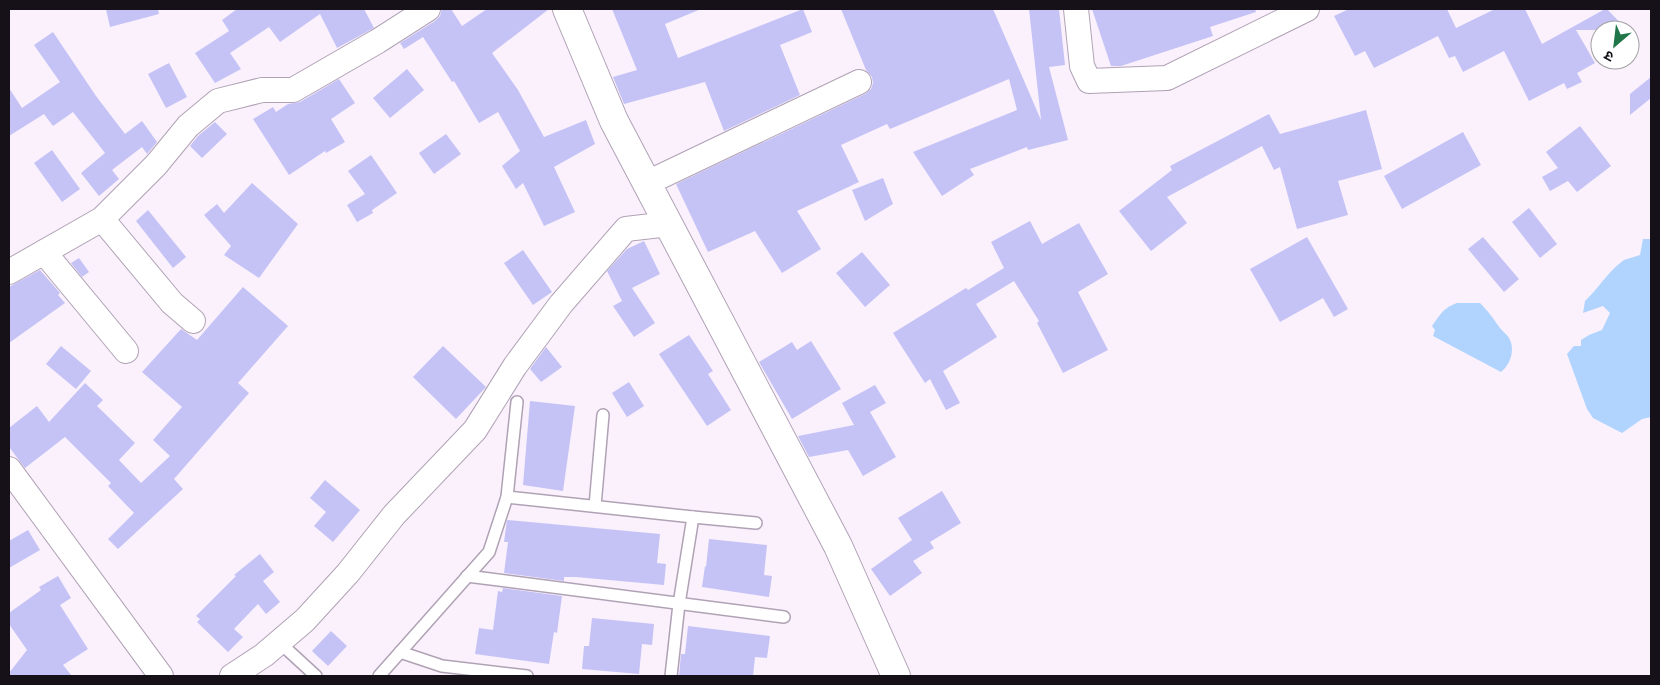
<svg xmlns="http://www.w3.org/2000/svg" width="1660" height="685" font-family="Signika,'Noto Sans Devanagari',sans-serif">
	<rect width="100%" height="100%" fill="#faf1fd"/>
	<g fill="#b0d4fe">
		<path d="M1643,239H1651V417L1642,419L1622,433L1593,418L1587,409L1567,354L1574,346H1581V340L1589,335L1602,330L1610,313L1603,306L1583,313L1585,301C1598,289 1609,270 1624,260C1629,258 1635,257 1640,255Z"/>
		<path d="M1457,303H1480C1488,311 1493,318 1500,328C1503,332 1508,335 1510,340C1515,351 1510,365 1501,372L1433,336L1435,330L1432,326C1441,314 1443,308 1457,303Z"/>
	</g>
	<g fill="#c5c3f6">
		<path d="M106,9H158L159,14L110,27Z"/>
		<path d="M237,9H364L374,28L337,48L320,14L280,42L269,27L230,53L241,69L215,83L195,53L229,31L222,20Z"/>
		<path d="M442,9H451L462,26L487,9H549L492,53L518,90L544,137L586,120L595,144L554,167L575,212L544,226L523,183L516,189L502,166L520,151L498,112L479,123L454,81L452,82L423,37L404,49L400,43L435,21L440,16Z"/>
		<path d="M612,9H701L665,24L678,58L803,9L812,32L780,45L800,95L724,131L705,82L624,104L613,77L637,70Z"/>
		<path d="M841,9H993L1041,120L1029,9H1059L1065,65L1049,67L1068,140L1028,150L1027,147L970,169L974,175L942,196L913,152L1017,110L1009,79L890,129L887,124L841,145L859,182L797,211L821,249L782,273L755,231L708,252L676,184L865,94L871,89L873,83L872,77L866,70Z"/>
		<path d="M1092,9H1255L1256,12L1210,27L1213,36L1121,66H1111Z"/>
		<path d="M1349,9H1447L1456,28L1495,9H1525L1542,44L1605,9H1607L1627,30H1576L1595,63L1577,73L1582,82L1567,89L1564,83L1529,101L1504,51L1463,72L1455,56L1449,58L1438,36L1374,68L1365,51L1355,56L1334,16Z"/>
		<path d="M53,32L96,96L125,134L142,121L157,142L147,154L142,147L112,170L119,179L99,196L81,173L105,153L73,112L53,126L44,114L9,136V88L22,108L60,82L34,45Z"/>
		<path d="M169,63L187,97L166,108L148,74Z"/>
		<path d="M407,69L424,90L390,118L373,98Z"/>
		<path d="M1651,77V98L1630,115V94Z"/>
		<path d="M339,79L355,103L331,119L345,142L326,153L325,151L289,175L253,119L273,107L276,112L288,104L300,102Z"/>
		<path d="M1366,110L1382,169L1338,181L1348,215L1297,229L1280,167L1274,170L1262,146L1167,197L1187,223L1151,251L1119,211L1172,170L1170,166L1269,114L1280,134Z"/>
		<path d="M215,122L227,134L202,158L190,146L198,136Z"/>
		<path d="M1580,126L1611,166L1577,192L1568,181L1550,191L1542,177L1558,168L1546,152Z"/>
		<path d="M1463,132L1481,165L1402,209L1384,176Z"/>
		<path d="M446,134L461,154L434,174L419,153Z"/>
		<path d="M52,150L80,189L62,202L34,163Z"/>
		<path d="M371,155L397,193L372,210L373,213L357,222L347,205L365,194L348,171Z"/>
		<path d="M883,178L893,204L865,221L852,190Z"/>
		<path d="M252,183L298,224L259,278L224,255L231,246L204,215L217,204L224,213Z"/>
		<path d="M1529,208L1557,244L1540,258L1512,222Z"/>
		<path d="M148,210L186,257L173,268L136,221Z"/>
		<path d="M1030,221L1042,244L1079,223L1108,274L1078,292L1108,350L1063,373L1037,323L1039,321L1014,281L976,304L997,337L943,371L960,403L946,410L930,379L925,383L893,333L966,288L968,290L1004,268L991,242Z"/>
		<path d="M1307,237L1348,309L1334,317L1323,298L1280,322L1250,269Z"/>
		<path d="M1483,237L1519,279L1504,292L1468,249Z"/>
		<path d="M644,241L660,274L632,288L655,323L634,337L613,306L622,301L607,271L627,249Z"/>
		<path d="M523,250L552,292L533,305L504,263Z"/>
		<path d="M862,252L890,285L865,307L836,273Z"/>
		<path d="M79,258L89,272L82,277L71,263Z"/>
		<path d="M40,270L60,293L58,295L65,303L9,343V287Z"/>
		<path d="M243,287L288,326L238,383L249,393L174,479L183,489L118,549L108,539L134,513L108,486L111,483L65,437L25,468L9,447V428L37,406L49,422L85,383L103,400L97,406L135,443L119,460L141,483L170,456L153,440L182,407L142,372L181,329L197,340Z"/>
		<path d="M689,335L713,371L708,374L731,410L707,426L659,354Z"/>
		<path d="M811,341L841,389L792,419L759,362L792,342L797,350Z"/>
		<path d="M61,346L91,371L76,389L46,364Z"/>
		<path d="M443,346L486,387L456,419L413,377Z"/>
		<path d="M546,347L562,367L541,382L530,369Z"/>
		<path d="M629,382L644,406L627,417L612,393Z"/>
		<path d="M875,385L886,403L870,412L896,457L863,476L848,450L809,457L798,436L854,425L842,403Z"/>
		<path d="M530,401L575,406L563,491L523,485Z"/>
		<path d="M325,480L360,510L333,542L314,526L326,512L310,498Z"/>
		<path d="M942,491L961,523L930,542L934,548L913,561L922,573L890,596L871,569L912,540L898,518Z"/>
		<path d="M507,520L660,534L657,563L666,564L664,585L576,577H564V581L504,573L508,542H504Z"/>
		<path d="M28,530L40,550L9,568V541Z"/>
		<path d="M709,539L767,545L764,575L772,576L769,597L702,587L705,566L706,567Z"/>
		<path d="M260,554L274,572L263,581L280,602L266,614L258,604L234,629L243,637L228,652L197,622L200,619L196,616L236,576L234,575Z"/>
		<path d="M58,576L71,598L60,605L88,649L63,665L72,676H9V673L27,650L9,624V613L41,590L39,587Z"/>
		<path d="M503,588L562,596L557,633L554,632L549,664L475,654L479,628L493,630L498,591L502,592Z"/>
		<path d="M592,618L654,624L652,645L642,644L639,674L582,669L584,646H589Z"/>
		<path d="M688,626L770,636L767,658L755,657L753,676H679L681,654H685Z"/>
		<path d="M331,631L347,646L328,666L312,651Z"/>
	</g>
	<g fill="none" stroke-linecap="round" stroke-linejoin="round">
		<defs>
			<g id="service">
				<path d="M507,497L693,517"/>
				<path d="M595,506L603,415"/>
				<path d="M467,576L784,617"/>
				<path d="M279,642L316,676"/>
				<path d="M400,652L442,666L527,676"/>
				<path d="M379,676L489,552L507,497L517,402"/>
				<path d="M671,676L679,604L693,517L756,523"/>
			</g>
			<g id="minor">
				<path d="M1076,9L1082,66L1089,81L1167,78L1307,9"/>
				<path d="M647,183L859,82"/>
				<path d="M102,219L172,303L193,321"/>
				<path d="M44,252L126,351"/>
				<path d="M9,272L102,219L156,165L188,126L218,101L262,90H293L378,41L428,9"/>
				<path d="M9,469L161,676"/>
				<path d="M232,676L264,655L305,620L348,573L394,515L475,430L515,366L561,304L626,229L669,224"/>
			</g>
			<path id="tertiary" d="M567,9L614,121L838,546L896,676"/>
		</defs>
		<use href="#service" stroke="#b0a2b5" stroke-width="14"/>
		<use href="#minor" stroke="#b0a2b5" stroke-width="26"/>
		<use href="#tertiary" stroke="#b0a2b5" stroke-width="30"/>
		<use href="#service" stroke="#fff" stroke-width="11"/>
		<use href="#minor" stroke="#fff" stroke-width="24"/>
		<use href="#tertiary" stroke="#fff" stroke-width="28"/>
	</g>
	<rect width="1660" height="685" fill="none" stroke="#161118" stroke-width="20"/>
	<g transform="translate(1615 45) rotate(208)"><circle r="24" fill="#ffffff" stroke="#a2a0a3"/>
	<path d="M0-4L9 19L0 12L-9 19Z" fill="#207649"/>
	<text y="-8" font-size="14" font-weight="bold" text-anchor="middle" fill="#161118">उ</text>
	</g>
</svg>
